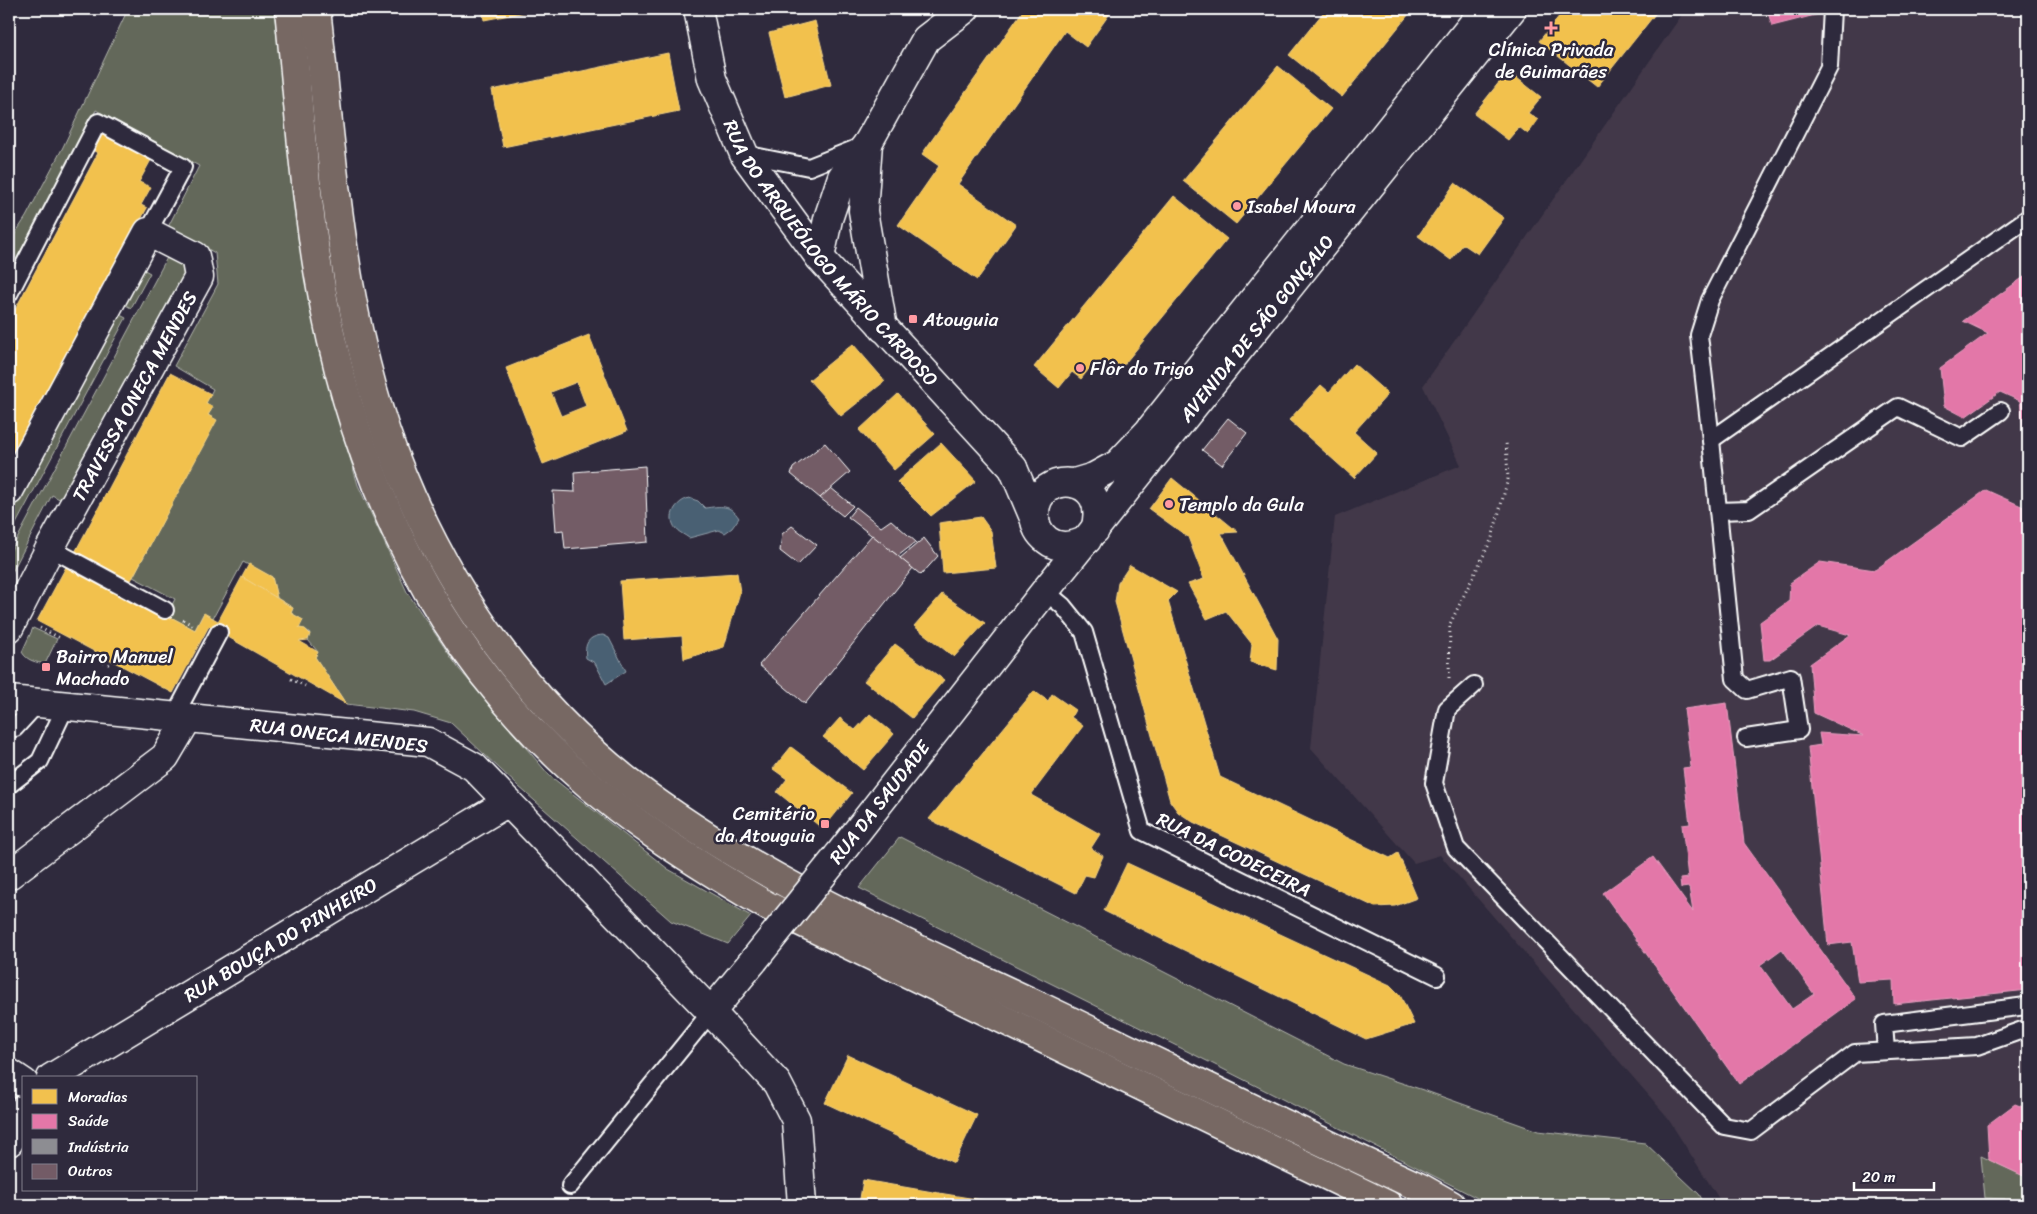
<svg xmlns="http://www.w3.org/2000/svg" width="2037" height="1214" font-family="Sriracha,sans-serif">
	<rect width="100%" height="100%" fill="#2f2a3d"/>
	<filter id="ink" filterUnits="userSpaceOnUse"><feTurbulence type="fractalNoise" baseFrequency=".02" numOctaves="2"/><feDisplacementMap in="SourceGraphic" scale="10" xChannelSelector="R" yChannelSelector="G"/><feConvolveMatrix kernelMatrix="1 2 1 2 8 2 1 2 1" color-interpolation-filters="sRGB"/></filter>
	<g filter="url(#ink)">
		<path fill="#433949" d="M1686,9H2004L2028,22V1205H1723L1665,1114L1440,855L1414,863L1311,748L1335,517L1461,465L1423,386Z"/>
		<g fill="#63685a" stroke="#b1b4ac">
			<path d="M128,9H274L298,237L319,352L358,485L407,592L459,669L549,775L668,869L751,916L728,944L671,921L518,786L451,723L414,712L346,704L315,657L318,652L308,640L310,633L305,629L299,628L303,620L291,613L293,608L277,598L272,577L243,562L213,618L203,614L195,630L167,615L175,599L133,577L216,420L208,415L213,407L206,403L213,389L174,366L218,284L215,253L168,227L199,166L96,110L9,273V243L26,217L63,147Z"/>
			<path d="M169,254C180,261 186,266 188,280L65,502L52,495L9,578V554Z"/>
			<path d="M141,268L150,273L131,308L122,303Z"/>
			<path d="M116,313L126,318L9,537V514Z"/>
			<path d="M33,628L57,639L45,664C36,662 27,661 22,652Z"/>
			<path d="M2028,653V699L2023,657Z"/>
			<path d="M900,837L1344,1064L1426,1091L1538,1131L1645,1143L1699,1194L1705,1205H1491L1213,1064L859,888Z"/>
			<path d="M1981,1156L2028,1178V1205H2006L2005,1199L1985,1198Z"/>
		</g>
		<g fill="#496173" stroke="#92a0ab">
			<path d="M689,498L698,501L705,508C721,506 730,504 739,518L732,528L725,533L719,530L689,538C685,535 680,533 676,529C666,516 676,502 689,498Z"/>
			<path d="M603,635L609,638L626,671L606,684L595,663L586,658C584,644 588,636 603,635Z"/>
		</g>
		<g fill="#f2c14e" stroke="#f6d483" fill-rule="evenodd">
			<path d="M482,9H541L484,20Z"/>
			<path d="M1024,9H1038L1047,15L1051,9H1113L1086,47L1065,31L958,184L1016,225L977,280L898,225L939,166L922,154Z"/>
			<path d="M1326,9H1413L1342,97L1289,55Z"/>
			<path d="M1565,9H1659L1597,87L1539,41Z"/>
			<path d="M815,21L831,85L785,97L769,33Z"/>
			<path d="M668,53L679,111L503,147L492,90Z"/>
			<path d="M1278,66L1331,109L1236,224L1183,181Z"/>
			<path d="M1508,71L1541,97L1528,113L1538,120L1528,134L1519,127L1508,140L1474,114Z"/>
			<path d="M103,134L151,160L139,182L151,187L141,205L147,208L9,466V321L98,153L94,151Z"/>
			<path d="M1455,183L1504,218L1478,254L1463,244L1451,260L1418,236Z"/>
			<path d="M1174,196L1227,239L1112,379L1093,364L1081,379L1072,372L1059,388L1034,367Z"/>
			<path d="M589,335L627,431L543,464L506,368ZM577,382L586,406L561,416L551,392Z"/>
			<path d="M853,344L885,381L841,416L809,380Z"/>
			<path d="M1354,364L1388,394L1354,432L1377,453L1354,478L1289,420L1321,385L1329,392Z"/>
			<path d="M170,373L211,394L206,403L213,407L208,415L217,420L128,586L73,556Z"/>
			<path d="M898,394L935,434L894,470L859,430Z"/>
			<path d="M941,443L976,481L931,516L897,482Z"/>
			<path d="M1172,478L1238,532L1221,533L1278,639L1277,670L1250,662L1252,644L1226,611L1207,619L1188,584L1204,579L1188,537L1149,509Z"/>
			<path d="M981,517L991,531L996,568L943,573L939,523Z"/>
			<path d="M249,564L272,577L277,598L242,577Z"/>
			<path d="M1130,565L1177,592L1168,601L1220,777L1390,858L1398,853L1417,898L1395,906L1375,907L1193,822L1178,812L1170,801L1115,602L1118,583Z"/>
			<path d="M66,567L78,574L81,569L195,630L204,613L218,621L214,629L209,626L173,693L37,621Z"/>
			<path d="M737,573L740,592L724,647L684,659L682,636L624,640L620,581Z"/>
			<path d="M242,577L293,608L291,613L303,620L299,628L305,629L310,634L308,640L299,641L318,652L315,657L346,704L214,629Z"/>
			<path d="M942,594L985,623L954,657L914,626Z"/>
			<path d="M895,644L944,680L912,718L864,681Z"/>
			<path d="M1034,691L1048,701L1052,694L1075,710L1071,717L1083,726L1031,795L1100,834L1091,848L1103,856L1094,877L1085,875L1076,893L929,819Z"/>
			<path d="M870,714L894,734L863,770L823,737L840,718L855,730Z"/>
			<path d="M791,747L852,793L823,829L777,792L787,779L773,769Z"/>
			<path d="M1127,863L1390,985L1400,995L1414,1024L1366,1039L1104,911Z"/>
			<path d="M848,1055L977,1115L954,1163L825,1103Z"/>
			<path d="M863,1180L945,1194L1013,1205H859Z"/>
		</g>
		<g fill="#e377a8" stroke="#eba0c2" fill-rule="evenodd">
			<path d="M1767,9H1822L1823,13L1772,26Z"/>
			<path d="M2028,274V470L2020,401L2000,392L1965,417L1944,406L1940,368L1988,333L1963,321Z"/>
			<path d="M1986,490L2028,509V653L2023,657L2028,699V881L2024,879L2020,881L2028,990L1894,1004L1893,980L1858,982L1852,942L1828,945L1808,747L1821,745L1819,733L1864,736L1814,713L1810,664L1850,635L1818,626L1770,660H1764L1760,622L1789,601L1790,583L1820,562L1875,570Z"/>
			<path d="M1727,703L1744,843L1856,999L1739,1084L1603,893L1653,857L1693,912L1689,887L1681,888L1680,879L1688,878L1682,825L1690,824L1683,768L1691,767L1684,709ZM1782,949L1814,994L1792,1009L1760,965Z"/>
			<path d="M2015,1104L2028,1109V1178L1989,1160L1987,1125Z"/>
		</g>
		<path fill="#8d8d92" stroke="#afafb3" d="M799,9H824L800,14Z"/>
		<g fill="#735b66" stroke="#fff">
			<path d="M1228,418L1247,433L1222,465L1202,450Z"/>
			<path d="M825,443L850,472L820,498L791,474L793,468Z"/>
			<path d="M645,466L648,542L565,549L563,530L556,531L553,491L575,492L574,472Z"/>
			<path d="M831,488L853,506L843,516L820,498Z"/>
			<path d="M856,507L881,527L891,520L916,542L898,556L848,517Z"/>
			<path d="M792,526L817,545L798,565L780,551L782,534Z"/>
			<path d="M872,535L913,568L805,704L759,665Z"/>
			<path d="M924,538L938,556L921,575L900,558Z"/>
		</g>
		<g fill="none" stroke-linecap="round" stroke-linejoin="round">
			<defs>
				<g id="service">
					<path d="M744,154L809,167L862,146"/>
					<path d="M9,294L98,122L183,167L148,232"/>
					<path d="M1711,440L2028,218"/>
					<path d="M1718,511L1749,510L1898,407L1962,438L2001,411"/>
					<path d="M50,548L165,610"/>
					<path d="M1045,591L1063,606L1084,632L1142,831L1437,976"/>
					<path d="M1474,685L1447,709L1434,783L1456,848L1724,1126L1751,1131L1855,1053L1977,1046L2028,1028"/>
					<path d="M174,717L219,632"/>
					<path d="M9,728H15L37,704"/>
					<path d="M1746,738L1799,730L1791,677L1747,690L1735,679L1711,440L1699,335L1710,300L1829,67L1832,9"/>
					<path d="M9,785L40,761L66,706"/>
					<path d="M1886,1051L1884,1024L2026,1006"/>
					<path d="M570,1186L711,1012"/>
				</g>
				<g id="minor">
					<path id="s1" d="M698,9L712,79L744,154L820,258L1013,468"/>
					<path d="M868,143L863,211L883,328"/>
					<path d="M820,258L828,219L842,177L868,143L926,39L965,9"/>
					<path d="M9,491L148,232L195,256L199,277L50,548L9,628"/>
					<path d="M9,875L165,757L188,718"/>
					<path d="M9,1073L24,1083"/>
					<path id="s2" d="M51,1078L508,802"/>
					<path d="M9,1142L24,1109"/>
				</g>
				<g id="tertiary">
					<path d="M1013,468L1035,520"/>
					<path d="M1074,483L1094,477L1118,464L1149,431L1485,9"/>
					<path d="M1087,540C1074,546 1059,550 1047,540C1038,533 1034,524 1035,513C1036,468 1112,472 1095,530"/>
					<path d="M9,700L428,742L474,767L711,1012L777,1083L796,1120L802,1205"/>
					<path id="s3" d="M837,857L1045,591L1512,9"/>
					<path d="M711,1012L754,960"/>
				</g>
				<g id="trunk">
					<path d="M289,9C298,98 304,188 319,276C351,466 427,639 572,770C630,823 698,865 766,905L1388,1205"/>
					<path d="M316,9C334,165 341,327 402,475C451,595 528,703 630,783C754,878 899,940 1039,1006C1167,1067 1293,1129 1421,1188L1451,1205"/>
				</g>
			</defs>
			<use href="#service" stroke="#fff" stroke-width="20"/>
			<use href="#minor" stroke="#fff" stroke-width="31"/>
			<use href="#tertiary" stroke="#fff" stroke-width="31"/>
			<use href="#trunk" stroke="#fff" stroke-width="31"/>
			<g stroke="#fff" stroke-width="3" stroke-dasharray="1 4" stroke-linecap="butt">
				<path d="M2027,9H2028"/>
				<path d="M183,620L196,627"/>
				<path d="M40,628L62,639"/>
				<path d="M95,657L110,665"/>
				<path d="M1449,678L1450,624L1492,538L1508,479L1506,440"/>
				<path d="M291,679L305,686"/>
			</g>
			<use href="#service" stroke="#2f2a3d" stroke-width="16"/>
			<use href="#minor" stroke="#2f2a3d" stroke-width="28"/>
			<use href="#tertiary" stroke="#2f2a3d" stroke-width="28"/>
			<use href="#trunk" stroke="#776864" stroke-width="28"/>
			<defs>
				<path id="tertiary-bridge" d="M754,960L837,857"/>
			</defs>
			<use href="#tertiary-bridge" stroke="#fff" stroke-width="31" stroke-linecap="butt"/>
			<use href="#tertiary-bridge" stroke="#2f2a3d" stroke-width="28"/>
		</g>
	</g>
	<g fill="#ff9aa2" stroke="#2f2a3d" stroke-width="2">
		<path d="M1548.5 20.5h5v5h5v5h-5v5h-5v-5h-5v-5h5z"/>
		<circle cx="1237" cy="206" r="5"/>
		<rect x="908" y="314" width="10" height="10" rx="2.5"/>
		<circle cx="1080" cy="368" r="5"/>
		<circle cx="1169" cy="504" r="5"/>
		<rect x="41" y="662" width="10" height="10" rx="2.5"/>
		<rect x="820" y="819" width="10" height="10" rx="2.5"/>
	</g>
	<g text-anchor="middle" stroke-width="5" stroke-linejoin="round" paint-order="stroke">
		<g font-size="19" fill="#fff" stroke="#2f2a3d" text-anchor="start">
			<text x="1551" y="56" text-anchor="middle">Clínica Privada<tspan x="1551" dy="22">de Guimarães</tspan></text>
			<text x="1247" y="213">Isabel Moura</text>
			<text x="923" y="326">Atouguia</text>
			<text x="1090" y="375">Flôr do Trigo</text>
			<text x="1179" y="511">Templo da Gula</text>
			<text x="56" y="663">Bairro Manuel<tspan x="56" dy="22">Machado</tspan></text>
			<text x="815" y="820" text-anchor="end">Cemitério<tspan x="815" dy="22">da Atouguia</tspan></text>
		</g>
		<g font-size="19" fill="#fff" stroke="#2f2a3d">
			<text dy="7" stroke="none"><textPath href="#s1" startOffset="284">RUA DO ARQUEÓLOGO MÁRIO CARDOSO</textPath></text>
			<text dy="7" stroke="none"><textPath href="#s3" startOffset="675">AVENIDA DE SÃO GONÇALO</textPath></text>
			<text transform="translate(134 396) rotate(-61)" y="7">TRAVESSA ONECA MENDES</text>
			<text transform="translate(339 735) rotate(7)" y="7">RUA ONECA MENDES</text>
			<text transform="translate(879 802) rotate(-52)" y="7">RUA DA SAUDADE</text>
			<text transform="translate(1234 854) rotate(26)" y="7">RUA DA CODECEIRA</text>
			<text dy="7" stroke="none"><textPath href="#s2" startOffset="268">RUA BOUÇA DO PINHEIRO</textPath></text>
		</g>
	</g>
	<rect width="2037" height="1214" fill="none" stroke="#2f2a3d" stroke-width="30"/>
	<rect x="15" y="15" width="2007" height="1184" fill="none" stroke="#fff" stroke-width="2" filter="url(#ink)"/>
	<rect x="22" y="1076" width="175" height="115" fill="#2f2a3d" stroke="#827f8b"/>
	<rect x="32" y="1089" width="25" height="15" fill="#f2c14e" stroke="#827f8b"/>
	<text x="68" y="1102" font-size="15" fill="#ffffff">Moradias</text>
	<rect x="32" y="1114" width="25" height="15" fill="#e377a8" stroke="#827f8b"/>
	<text x="68" y="1126" font-size="15" fill="#ffffff">Saúde</text>
	<rect x="32" y="1139" width="25" height="15" fill="#8d8d92" stroke="#827f8b"/>
	<text x="68" y="1152" font-size="15" fill="#ffffff">Indústria</text>
	<rect x="32" y="1164" width="25" height="15" fill="#735b66" stroke="#827f8b"/>
	<text x="68" y="1176" font-size="15" fill="#ffffff">Outros</text>
	<path d="M1854 1182v8h80v-8" fill="none" stroke="#ffffff" stroke-width="2.5"/>
	<text x="1862" y="1182" font-size="15" fill="#ffffff" stroke="#2f2a3d" stroke-width="4" paint-order="stroke">20 m</text>
</svg>
